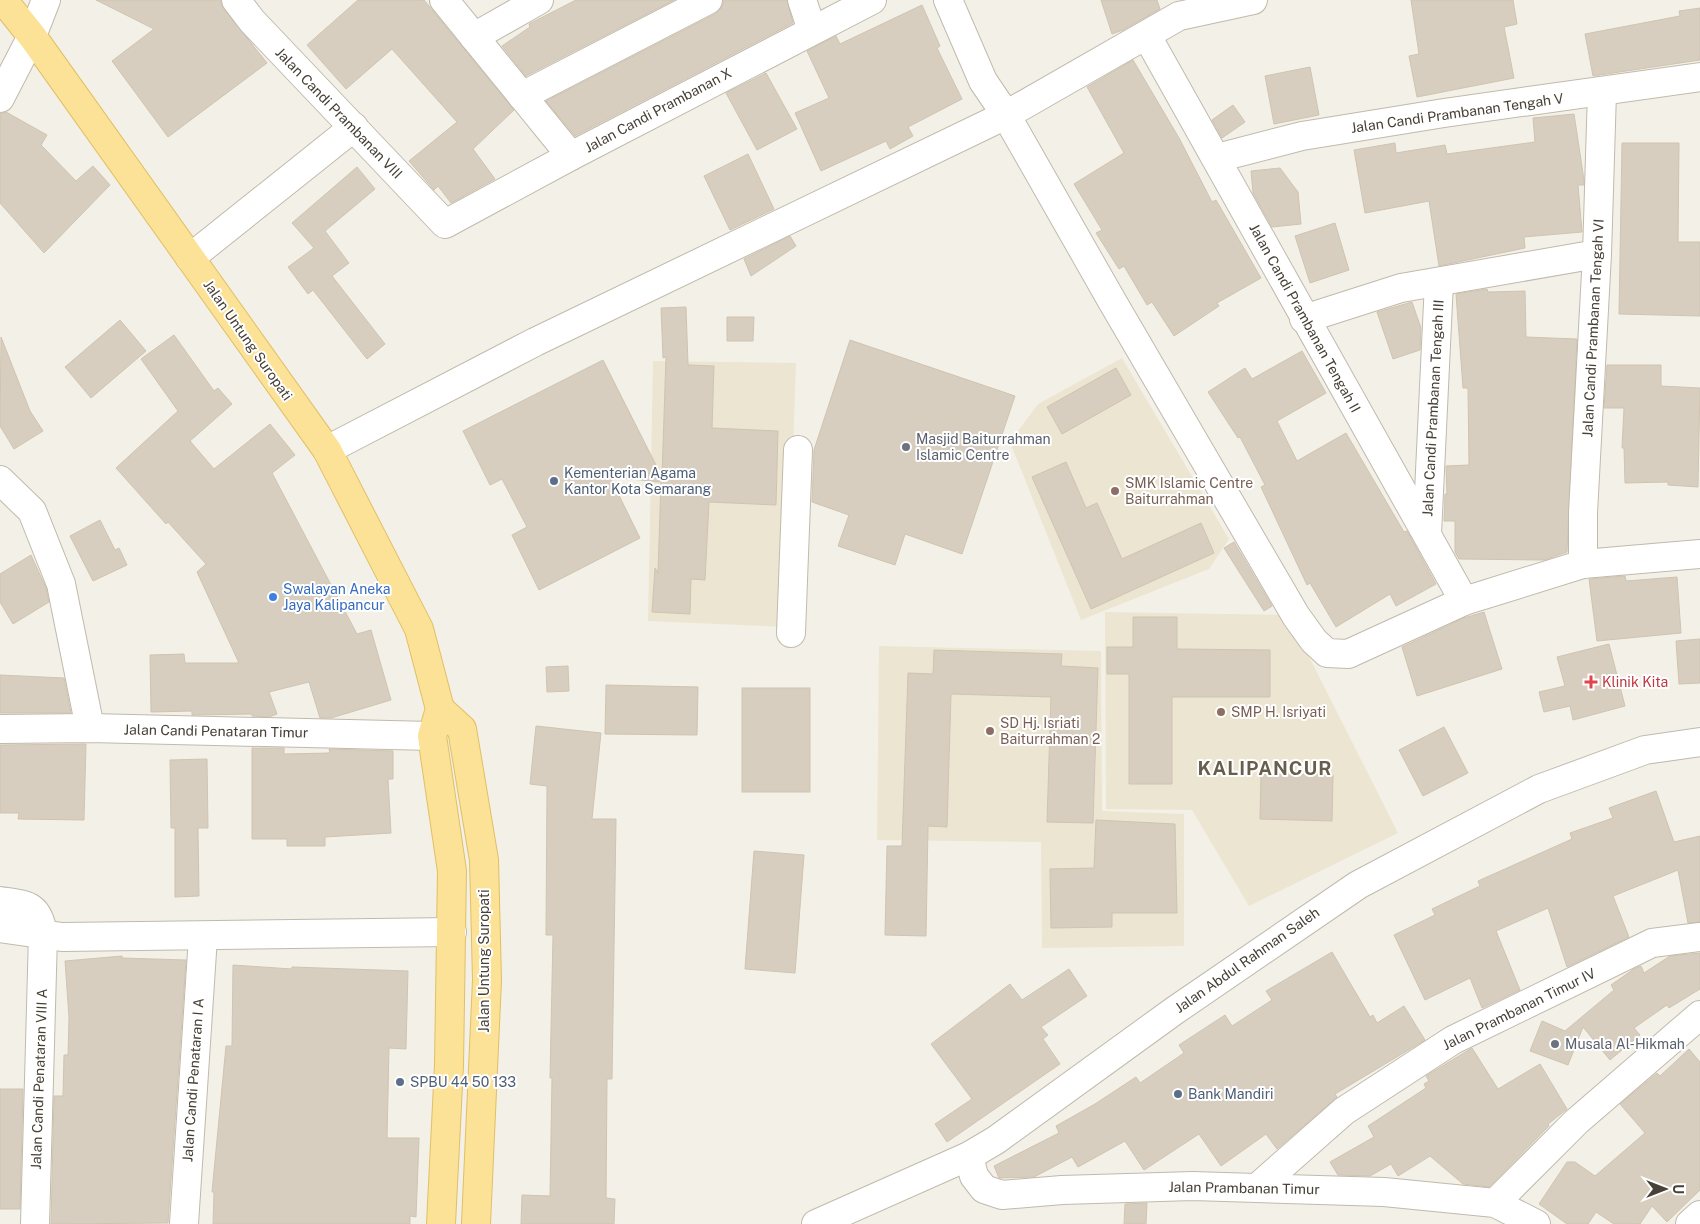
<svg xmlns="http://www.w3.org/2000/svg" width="1700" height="1224" font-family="'Public Sans',sans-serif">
	<rect width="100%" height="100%" fill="#f3f0e7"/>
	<g fill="#ece5d1">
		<path d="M1122,358L1229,539L1209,569L1081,620L1010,442L1038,404Z"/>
		<path d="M653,361L796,363L787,627L648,621Z"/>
		<path d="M1105,612L1288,615L1398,833L1249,906L1192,810L1106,809Z"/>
		<path d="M879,646L1101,651L1102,811L1184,814V946L1042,948L1041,842L877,840Z"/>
	</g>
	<g fill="#d7cebf" stroke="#cfc4b0">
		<path d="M96,0H220L224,9L267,63L168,137L112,61L154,29Z"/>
		<path d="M358,0H424L514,110L473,149L495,179L451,203L438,186L434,190L409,161L457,122L392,49L346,89L307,45Z"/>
		<path d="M576,0H674L526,76L502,46L530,27L529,24Z"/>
		<path d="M724,0H787L793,23L575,136L546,101L715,14L721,8Z"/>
		<path d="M1101,0H1157L1160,9L1123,30L1112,34Z"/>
		<path d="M1411,0H1513L1517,24L1504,27L1514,78L1417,97L1409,56L1419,54Z"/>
		<path d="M922,5L940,46L937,48L962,99L908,127L913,136L890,149L886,141L821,171L795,113L829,98L807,51L836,36L840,44Z"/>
		<path d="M1700,8V60L1593,76L1585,34L1680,16L1679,11Z"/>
		<path d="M1133,60L1179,138L1212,202L1216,200L1261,278L1217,303L1219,306L1174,336L1152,302L1147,305L1124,266L1119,269L1096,233L1102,230L1074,184L1124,153L1087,87Z"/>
		<path d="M1310,67L1319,115L1274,124L1265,76Z"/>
		<path d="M766,73L797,129L757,150L726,93Z"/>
		<path d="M1233,105L1245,122L1222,138L1212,120Z"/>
		<path d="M6,112L47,135L41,145L76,181L93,166L110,185L44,253L0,203V114Z"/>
		<path d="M1574,114L1584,180V185H1578L1582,232L1524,237L1525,248L1439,266L1429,201L1365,213L1354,150L1395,143L1396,153L1445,145L1447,154L1535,142L1533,118Z"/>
		<path d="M1622,143H1679L1678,242H1700V316L1619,314Z"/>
		<path d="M748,154L774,209L730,230L704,176Z"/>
		<path d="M357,167L375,189L325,231L349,263L332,276L385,344L367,359L313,290L308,294L288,267L314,248L292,223Z"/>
		<path d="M1280,168L1298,192L1301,224L1272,227L1253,193L1251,171Z"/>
		<path d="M1335,223L1349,270L1310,283L1295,236Z"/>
		<path d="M790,236L796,246L751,276L744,259Z"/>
		<path d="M1487,289L1488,292L1525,291L1526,337L1577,339L1567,552L1544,560L1459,559L1455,552V521H1444L1445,494H1447L1446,466L1469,465L1468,388H1463L1456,294Z"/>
		<path d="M1412,302L1421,328L1420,350L1393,359L1377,312Z"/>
		<path d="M686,307L688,365L714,366L712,428L778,431L776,505L709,502L705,580L691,579L690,614L652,612L655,568L658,573L661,482L610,477L640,538L539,590L512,535L527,527L502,479L490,485L463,431L603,360L662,477L666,357L663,358L661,308Z"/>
		<path d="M727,317H754L753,341H727Z"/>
		<path d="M120,320L146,351L91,398L65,367Z"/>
		<path d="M174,335L214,391L218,388L232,404L190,441L214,469L270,424L295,455L272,473L357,634L371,630L391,700L331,718H320L309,682L269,692L277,714L269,717L252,716V714L192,715V711L151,712L150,655L184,654L185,663H239L197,572L206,564L168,522L166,524L116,468L178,411L141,359Z"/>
		<path d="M1,337L30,411L43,431L14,449L0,426Z"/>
		<path d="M850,340L1015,396L962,554L905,534L895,565L838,546L849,515L812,502L814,450Z"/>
		<path d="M1302,351L1326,393L1277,421L1297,461L1346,433L1404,532L1407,531L1436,584L1396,606L1390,594L1336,627L1310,583L1307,585L1261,487L1265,485L1240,437L1238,438L1208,392L1245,368L1252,379Z"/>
		<path d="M1607,365H1661V386L1700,388L1698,487L1668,485V482L1625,483L1624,448H1622L1624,408H1604Z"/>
		<path d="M1116,368L1131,395L1062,434L1047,407Z"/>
		<path d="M1066,462L1086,508L1097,503L1122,559L1201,523L1214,553L1091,609L1032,477Z"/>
		<path d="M100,520L115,550L119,548L127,565L93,581L70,536Z"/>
		<path d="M1234,542L1272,606L1264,611L1224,548Z"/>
		<path d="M31,555L46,588L49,602L13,624L0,602V574Z"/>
		<path d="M1625,576L1626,581L1677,577L1681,633L1597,641L1589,579Z"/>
		<path d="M1484,612L1502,669L1417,696L1402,647L1464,618Z"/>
		<path d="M1133,617H1177V649L1270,650V697H1172V784H1129V674H1107V647H1133Z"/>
		<path d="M1700,639V683L1679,684L1676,641Z"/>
		<path d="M1609,644L1625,706L1573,720L1570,706L1544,712L1539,692L1565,686L1557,657Z"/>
		<path d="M934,650L1062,654L1061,666L1098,668L1093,823L1047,822L1051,697L951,694L947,827L928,826L926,936L885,935L887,846H902L908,673L933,674Z"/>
		<path d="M568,666L569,691L547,692L546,667Z"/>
		<path d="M0,675L64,678L71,713H0Z"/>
		<path d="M606,685L698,687L697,735L605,734Z"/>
		<rect x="742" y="688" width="68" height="104"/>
		<path d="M536,726L601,733L592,819H616L612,1079H607L606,1198L615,1199L614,1224H521L522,1195L550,1196L552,1078H550L553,935H546L547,786L530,784Z"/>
		<path d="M1444,727L1468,773L1423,796L1399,750Z"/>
		<path d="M86,744L84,820L18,819L19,813H0V745Z"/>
		<path d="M252,748H284V754L330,753L329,749L393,751V779H388L391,833L325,837V846H287V839H252Z"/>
		<path d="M207,759L208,828H198L199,896L175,897V828H171L170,760Z"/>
		<path d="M1261,774L1333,775L1332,821L1260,819Z"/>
		<path d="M1656,791L1674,842L1700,836V922L1688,923L1678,870L1613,896L1629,937L1567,967L1548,908L1496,931L1520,990L1482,1008L1470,978L1425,1000L1394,935L1435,915L1432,909L1480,886L1478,881L1572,839L1570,833L1613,818L1609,808Z"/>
		<path d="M1096,820L1175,824L1177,913H1112V927L1051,928L1050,869L1094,868Z"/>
		<path d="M754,851L804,855L795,973L745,969Z"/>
		<path d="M1332,952L1370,1017L1373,1015L1377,1023L1404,1006L1425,1040L1335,1094L1337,1097L1277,1149L1266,1134L1221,1166L1199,1134L1144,1170L1125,1141L1078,1167L1072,1157L1034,1177L999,1178L994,1166L1059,1133L1056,1126L1095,1104L1136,1077L1140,1083L1184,1053L1179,1045L1225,1015L1232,1026L1272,1000L1266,991Z"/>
		<path d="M1700,953V989L1669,1008L1667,1005L1634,1028L1640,1035L1610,1060L1583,1027L1568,1065L1530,1051L1542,1021L1565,1031L1614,990L1611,985L1634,969L1641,966L1644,973L1670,956Z"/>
		<path d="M122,956V958L186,960L168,1223L51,1224L54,1096H63L64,1055H68L69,1018L65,961Z"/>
		<path d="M233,965L292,969V967L408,971L406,1049L389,1048L387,1138H419L416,1217L410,1216V1224H213L214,1192H212L226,1046H232Z"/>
		<path d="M1069,969L1087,996L1041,1027L1048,1035L1043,1039L1060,1064L947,1142L935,1124L972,1099L931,1044L1010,984L1022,1000Z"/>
		<path d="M1472,1048L1498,1089L1540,1064L1567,1109L1548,1124L1549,1126L1489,1187L1463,1184L1430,1156L1398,1176L1391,1164L1370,1176L1338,1175L1330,1162L1374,1137L1368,1126L1426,1088L1424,1084L1429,1081L1426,1076Z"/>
		<path d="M1689,1049L1700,1062V1190L1667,1222L1652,1206L1640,1224H1614L1596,1212L1588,1224H1567L1539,1204L1567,1162H1575L1595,1176L1645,1133L1620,1104L1657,1073L1660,1076Z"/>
		<path d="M0,1089H23L20,1209H0Z"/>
		<path d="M1147,1203L1146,1224H1124L1125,1204Z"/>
	</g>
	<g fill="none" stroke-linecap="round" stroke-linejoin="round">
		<defs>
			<g id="minor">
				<path d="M236,0L252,21L445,224L571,156L872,0"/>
				<path d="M444,0L571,156"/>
				<path d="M802,0L812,30"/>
				<path d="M948,0L983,81L1006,115L1112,301L1296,616L1314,641L1327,653L1348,654L1464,601L1583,564L1700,554"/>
				<path d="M1147,36L1464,601"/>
				<path d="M474,37L539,0"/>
				<path d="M522,96L708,0"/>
				<path d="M0,98L32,36L46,0"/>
				<path d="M1217,158L1302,136L1444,113L1700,77"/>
				<path d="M190,258L354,127"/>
				<path d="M1304,319L1401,288L1597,254"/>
				<path d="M327,450L535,342L1006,115L1179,16L1253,0"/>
				<path d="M0,480L32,511L61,584L90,728"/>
				<path d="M1427,534L1439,282"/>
				<path d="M1583,564V513L1597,254L1602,92"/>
				<path d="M791,633L798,450"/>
				<path d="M0,729L90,728L432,736"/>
				<path d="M0,901C27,905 39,904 43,935L35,1224"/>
				<path d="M0,928L62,937L452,932"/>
				<path d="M969,1156L974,1176L984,1189L1002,1195L1062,1190L1193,1186L1384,1192L1495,1203L1536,1224"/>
				<path d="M1259,1186L1344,1111L1453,1040L1652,943L1700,937"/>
				<path d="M1495,1203L1576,1122L1700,1015"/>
				<path d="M184,1224L203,937"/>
				<path d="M816,1224L969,1156L996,1140L1174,1011L1358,885L1539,789L1645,750L1700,742"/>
				<path d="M1690,1224L1700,1215"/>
			</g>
			<g id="major">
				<path d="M3,0L32,36L327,450L419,629L440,709L432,736L452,871L449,1065L441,1224"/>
				<path d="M440,709L462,729L484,860L487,980L476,1224"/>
			</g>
		</defs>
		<use href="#minor" stroke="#c1baac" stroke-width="30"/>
		<use href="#major" stroke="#e1bf66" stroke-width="30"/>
		<use href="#minor" stroke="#fff" stroke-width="28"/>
		<use href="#major" stroke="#fce296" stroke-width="28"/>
	</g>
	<g fill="#6b7280" stroke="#fff" stroke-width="2">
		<circle cx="906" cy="447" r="5"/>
		<circle cx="1555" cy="1044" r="5"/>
	</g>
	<g fill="#5c6f8a" stroke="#fff" stroke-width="2">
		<circle cx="554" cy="481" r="5"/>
		<circle cx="400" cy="1082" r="5"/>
		<circle cx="1178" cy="1094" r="5"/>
	</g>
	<g fill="#8d6e63" stroke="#fff" stroke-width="2">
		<circle cx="1115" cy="491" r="5"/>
		<circle cx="1221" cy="712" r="5"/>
		<circle cx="990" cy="731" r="5"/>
	</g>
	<circle fill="#3f7fe0" stroke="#fff" stroke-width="2" cx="273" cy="597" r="5"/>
	<path fill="#e0444e" stroke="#fff" stroke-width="2" d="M1588.5 674.5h5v5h5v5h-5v5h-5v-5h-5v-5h5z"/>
	<g text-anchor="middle" stroke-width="4" stroke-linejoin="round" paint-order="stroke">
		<g font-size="14" fill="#464036" stroke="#fff">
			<text transform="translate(658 110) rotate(-28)" y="5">Jalan Candi Prambanan X</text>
			<text transform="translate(339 113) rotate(46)" y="5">Jalan Candi Prambanan VIII</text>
			<text transform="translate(1457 113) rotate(-8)" y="5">Jalan Candi Prambanan Tengah V</text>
			<text transform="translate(1305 318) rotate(61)" y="5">Jalan Candi Prambanan Tengah II</text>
			<text transform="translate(1593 328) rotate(-87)" y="5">Jalan Candi Prambanan Tengah VI</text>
			<text transform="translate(248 340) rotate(55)" y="5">Jalan Untung Suropati</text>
			<text transform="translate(1433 408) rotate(-87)" y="5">Jalan Candi Prambanan Tengah III</text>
			<text transform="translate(216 731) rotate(1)" y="5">Jalan Candi Penataran Timur</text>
			<text transform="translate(1247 960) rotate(-35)" y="5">Jalan Abdul Rahman Saleh</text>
			<text transform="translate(484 961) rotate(-90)" y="5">Jalan Untung Suropati</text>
			<text transform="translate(1519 1009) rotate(-26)" y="5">Jalan Prambanan Timur IV</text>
			<text transform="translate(39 1079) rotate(-88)" y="5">Jalan Candi Penataran VIII A</text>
			<text transform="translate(193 1080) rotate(-86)" y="5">Jalan Candi Penataran I A</text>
			<text transform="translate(1244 1188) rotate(1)" y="5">Jalan Prambanan Timur</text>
		</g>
		<g font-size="14" fill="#5b616d" stroke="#fff" text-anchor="start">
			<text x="916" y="444">Masjid Baiturrahman<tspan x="916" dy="16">Islamic Centre</tspan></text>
			<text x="1565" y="1049">Musala Al-Hikmah</text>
		</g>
		<g font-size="14" fill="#4e5e75" stroke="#fff" text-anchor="start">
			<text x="564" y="478">Kementerian Agama<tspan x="564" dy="16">Kantor Kota Semarang</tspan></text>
			<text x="410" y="1087">SPBU 44 50 133</text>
			<text x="1188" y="1099">Bank Mandiri</text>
		</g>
		<g font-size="14" fill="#785e54" stroke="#fff" text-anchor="start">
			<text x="1125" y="488">SMK Islamic Centre<tspan x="1125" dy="16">Baiturrahman</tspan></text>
			<text x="1231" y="717">SMP H. Isriyati</text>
			<text x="1000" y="728">SD Hj. Isriati<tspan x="1000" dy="16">Baiturrahman 2</tspan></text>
		</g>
		<g font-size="14" fill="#366cbe" stroke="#fff" text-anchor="start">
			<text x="283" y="594">Swalayan Aneka<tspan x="283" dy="16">Jaya Kalipancur</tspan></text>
		</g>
		<g font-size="14" fill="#be3a42" stroke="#fff" text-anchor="start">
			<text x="1602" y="687">Klinik Kita</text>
		</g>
		<g font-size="19" font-weight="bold" letter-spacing="1" fill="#685e4d" stroke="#fff">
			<text x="1265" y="775">KALIPANCUR</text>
		</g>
	</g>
	<g transform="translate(1665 1189) rotate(90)" stroke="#ffffff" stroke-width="4" paint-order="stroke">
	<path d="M0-4L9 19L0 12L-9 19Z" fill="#464036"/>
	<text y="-8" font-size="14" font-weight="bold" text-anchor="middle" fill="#464036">U</text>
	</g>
</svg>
